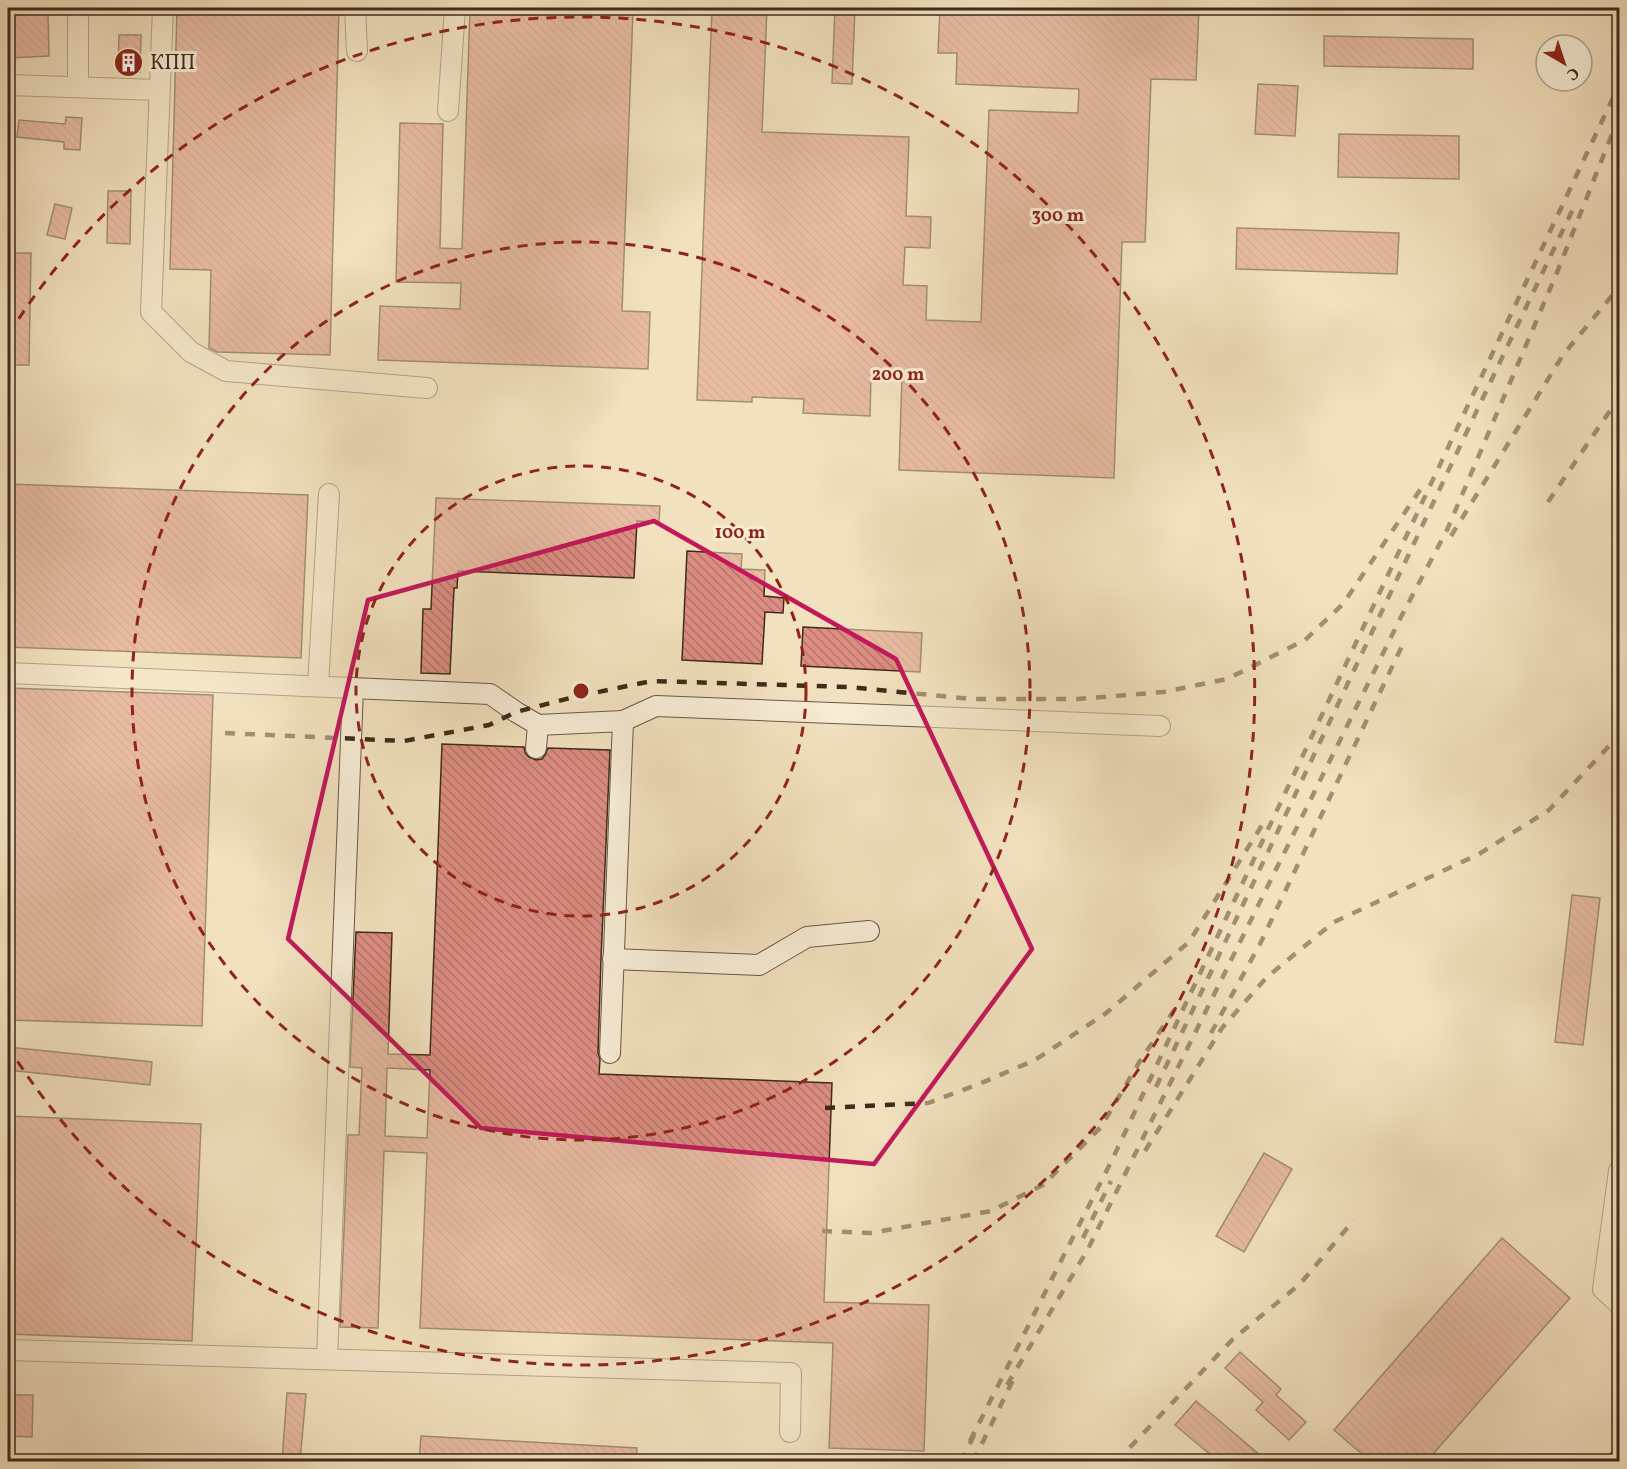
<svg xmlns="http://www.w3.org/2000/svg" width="1627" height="1469" font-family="Vollkorn,serif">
	<defs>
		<pattern id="building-back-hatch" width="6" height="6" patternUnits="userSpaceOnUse" patternTransform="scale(1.5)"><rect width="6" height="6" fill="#dd8d82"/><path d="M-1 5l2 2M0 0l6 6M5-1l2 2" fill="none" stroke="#b5736a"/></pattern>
	</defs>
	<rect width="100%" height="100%" fill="#f2e1bf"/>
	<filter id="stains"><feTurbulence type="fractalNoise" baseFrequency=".00333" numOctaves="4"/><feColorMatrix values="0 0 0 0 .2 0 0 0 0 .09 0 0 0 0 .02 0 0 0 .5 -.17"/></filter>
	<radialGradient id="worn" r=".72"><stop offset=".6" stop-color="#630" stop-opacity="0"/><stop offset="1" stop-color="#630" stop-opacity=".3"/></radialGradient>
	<g fill="url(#building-back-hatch)" stroke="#3e2b1b" stroke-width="1.5" fill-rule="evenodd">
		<path d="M177,8H339L330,355L217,352L209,348L211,270L170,269Z"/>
		<path d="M470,8H531L633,11L622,311L650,312L648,369L378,360L380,306L460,309L461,283L396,282L400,123L443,124L440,248L462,249Z"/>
		<path d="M712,8H767L762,132L909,137L906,216L931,217L930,248L905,247L903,285L927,286L926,320L981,322L989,110L1078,113L1079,89L956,84L957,53H938L940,8H1199L1196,80L1151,79L1145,242H1122L1114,478L899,470L902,376L871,375L870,416L803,413L804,399L752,397V402L697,400Z"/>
		<path d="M835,8H855L852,84L832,83Z"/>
		<path d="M48,13L49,56L8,58V15Z"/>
		<path d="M119,35H141L140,72H118Z"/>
		<path d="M1324,36L1473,39V69L1324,66Z"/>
		<path d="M1258,84L1298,86L1295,136L1255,134Z"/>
		<path d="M66,117L82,118L80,150L64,149V142L17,137L19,120L65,124Z"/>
		<path d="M1339,134L1459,136V179L1338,177Z"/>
		<path d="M108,191H131L130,244L107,243Z"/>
		<path d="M55,204L72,208L65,239L47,235Z"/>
		<path d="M1237,228L1399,233L1397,274L1236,269Z"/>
		<path d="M8,253H31L29,365H8Z"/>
		<path d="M8,484L308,495L301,658L8,647Z"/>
		<path d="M436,498L660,506L659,522L637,521L634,578L458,571L457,588H454L450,674L421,673L423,609H431Z"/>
		<path d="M687,551L742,554L741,569L765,570L764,596L784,598L783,613L765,612L762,664L682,660Z"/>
		<path d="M803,627L922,633L920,672L801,666Z"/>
		<path d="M8,688L213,695L202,1026L8,1020Z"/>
		<path d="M442,744L524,747L525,753L529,757L536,760L542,759L545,755L548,748L610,750L601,959L598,1053L600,1059L599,1074L832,1083L824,1302L929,1305L924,1451L829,1448L833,1343L420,1328L427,1153L384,1151L378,1328L340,1327L348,1135H359L362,1068L350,1067L356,932L392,933L388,1054L430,1055ZM387,1068L430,1070L427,1138L385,1136Z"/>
		<path d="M1572,895L1600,898L1583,1045L1555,1042Z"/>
		<path d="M8,1047L152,1062L150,1085L8,1070Z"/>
		<path d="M8,1116L201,1124L192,1341L8,1334Z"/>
		<path d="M1264,1153L1292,1169L1244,1252L1216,1236Z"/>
		<path d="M1502,1238L1570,1298L1427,1461H1370L1334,1430Z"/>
		<path d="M1240,1352L1281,1389L1276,1395L1306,1422L1289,1440L1256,1410L1263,1402L1225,1368Z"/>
		<path d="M287,1393L306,1394L300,1461H282Z"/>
		<path d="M8,1395H33L32,1437L8,1436Z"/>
		<path d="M1196,1401L1267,1461H1218L1175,1425Z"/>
		<path d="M421,1436L637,1448L636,1461H419Z"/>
	</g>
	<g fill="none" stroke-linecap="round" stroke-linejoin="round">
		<defs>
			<g id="minor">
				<path d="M163,8L151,312L191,352L226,371L427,388"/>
				<path d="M355,8L357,51"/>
				<path d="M8,85L159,90"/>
				<path d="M78,87V17"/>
				<path d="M448,111L455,8"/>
				<path d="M8,673L490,694L516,712L538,725L623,721L610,1053"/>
				<path d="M318,686L329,494"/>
				<path d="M623,721L656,706L1160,726"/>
				<path d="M536,748L538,725"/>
				<path d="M613,959L759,965L807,937L869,931"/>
				<path d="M1619,1171L1603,1289L1620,1305"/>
				<path d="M8,1350L791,1373L790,1432"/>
				<path d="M327,1359L353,688"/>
			</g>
		</defs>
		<use href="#minor" stroke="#6b5844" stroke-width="22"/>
		<use href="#minor" stroke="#f7ecd5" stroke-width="20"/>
		<g stroke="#3e2b1b" stroke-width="4.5" stroke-dasharray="10 10" stroke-linecap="butt">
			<path d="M1548,502L1620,396"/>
			<path d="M1451,536L1563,355L1620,286"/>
			<path d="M225,733L404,741L489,725L516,712L574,697L652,681L849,687L971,699H1078L1163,692L1227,679L1305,640L1343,604L1424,484"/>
			<path d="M1211,1033L1260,944L1403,644"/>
			<path d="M1156,1087C1296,795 1433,501 1573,209"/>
			<path d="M825,1108L928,1103L979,1084L1035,1060L1105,1014L1189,942L1264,822"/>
			<path d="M1145,1151L1222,1028L1267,977L1334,922L1479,854L1549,810L1610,745L1620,724"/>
			<path d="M822,1231L871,1233L991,1211L1043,1185L1101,1127L1140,1061L1177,1006"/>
			<path d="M1083,1238L1111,1181"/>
			<path d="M1007,1385L1088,1249L1401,617L1447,530L1556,275L1620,114"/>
			<path d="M970,1441L1112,1160L1620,83"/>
			<path d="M961,1462L974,1435"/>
			<path d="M973,1462L1014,1378"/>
			<path d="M1116,1462L1233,1339L1300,1284L1354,1220"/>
			<path d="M1610,1462L1614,1446L1620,1387"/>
		</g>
	</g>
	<path d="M0 0H1627V1469H0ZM654,521L896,659L1032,949L874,1164L481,1128L288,939L368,600Z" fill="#f2e1bf" fill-opacity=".55" fill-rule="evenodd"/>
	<path fill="none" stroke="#c2185b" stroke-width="4.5" stroke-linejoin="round" d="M654,521L896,659L1032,949L874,1164L481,1128L288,939L368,600Z"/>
	<g fill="none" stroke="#8f2418" stroke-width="3" stroke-dasharray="10 8">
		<circle cx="581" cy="691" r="225"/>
		<circle cx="581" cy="691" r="449"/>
		<path d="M9 334A674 674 0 1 1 9 1048"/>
	</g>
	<defs>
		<symbol id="building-disc" viewBox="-11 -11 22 22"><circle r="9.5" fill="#8f2418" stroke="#f7ecd5"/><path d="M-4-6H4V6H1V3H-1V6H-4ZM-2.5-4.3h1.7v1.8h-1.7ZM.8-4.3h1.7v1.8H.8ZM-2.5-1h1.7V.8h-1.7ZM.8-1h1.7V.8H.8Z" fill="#fff"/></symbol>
	</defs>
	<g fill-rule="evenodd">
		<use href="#building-disc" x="112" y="46" width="33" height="33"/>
	</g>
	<g text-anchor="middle" stroke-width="6" stroke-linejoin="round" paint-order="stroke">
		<g font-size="21" fill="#3e2b1b" stroke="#f7ecd5" text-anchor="start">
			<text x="150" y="69">КПП</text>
		</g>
	</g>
	<circle cx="581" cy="691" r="9" fill="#8f2418" stroke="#f7ecd5" stroke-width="3"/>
	<g font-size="18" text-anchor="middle" font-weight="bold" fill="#8f2418" stroke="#f7ecd5" stroke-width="6" stroke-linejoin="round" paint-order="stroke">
		<text x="1058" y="221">300 m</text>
		<text x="898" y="380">200 m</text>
		<text x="740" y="538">100 m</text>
	</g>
	<rect width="1627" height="1469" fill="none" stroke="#f2e1bf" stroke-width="30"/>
	<rect x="9" y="9" width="1609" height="1451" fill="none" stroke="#3e2b1b" stroke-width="3"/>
	<rect x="15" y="15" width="1597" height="1439" fill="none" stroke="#3e2b1b" stroke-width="1.5"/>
	<g transform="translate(1564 63) rotate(141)"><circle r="28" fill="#f7ecd5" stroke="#ad9f8b" stroke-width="1.5"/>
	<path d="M0-4.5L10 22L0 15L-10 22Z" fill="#8f2418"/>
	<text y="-9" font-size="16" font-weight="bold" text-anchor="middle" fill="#3e2b1b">С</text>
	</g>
	<rect width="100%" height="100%" filter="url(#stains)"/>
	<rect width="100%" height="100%" fill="url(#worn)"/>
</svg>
